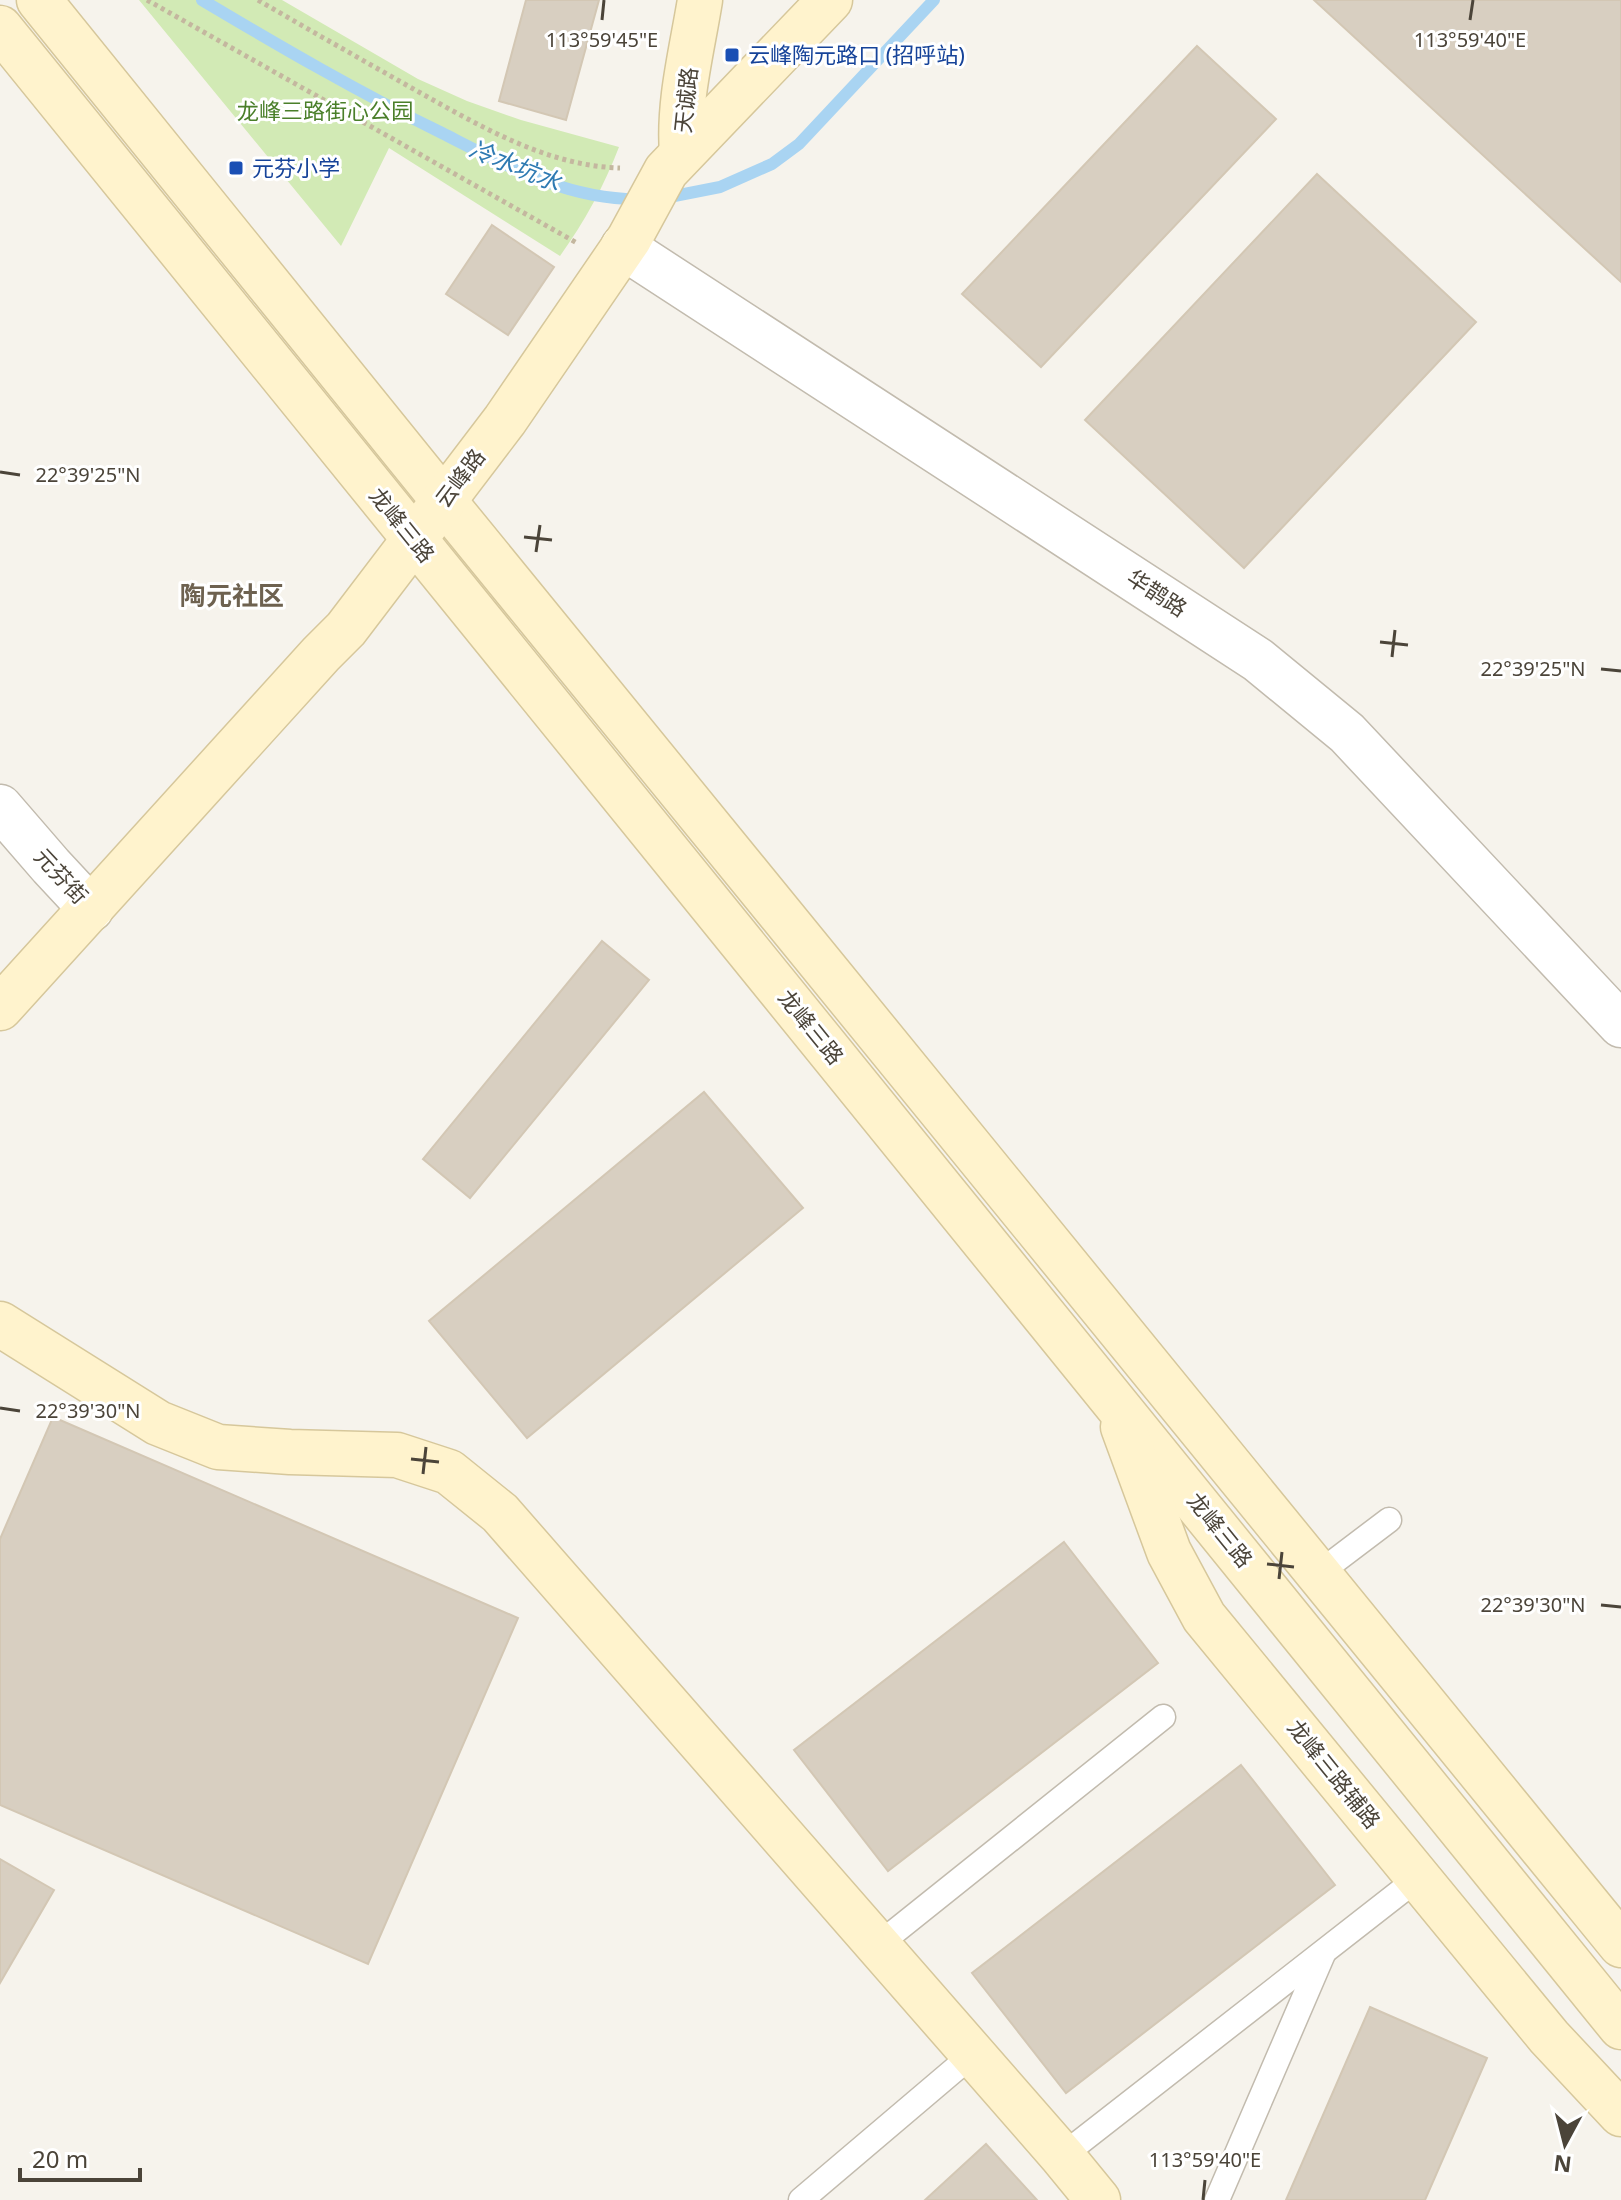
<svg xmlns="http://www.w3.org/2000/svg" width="1621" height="2200" font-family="'Noto Sans','Noto Sans SC',sans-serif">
	<rect width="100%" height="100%" fill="#f6f3ec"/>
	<path fill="#d2eab5" d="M139,0H282L418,79L467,101L521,120L619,147C604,186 585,221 560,256L389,148L341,246Z"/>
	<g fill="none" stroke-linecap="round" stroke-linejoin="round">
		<g stroke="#a9d4f2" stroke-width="12">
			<path d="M202,0C281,47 360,93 442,133C505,165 569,201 642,199"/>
			<path d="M664,198L720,187L772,164L799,144L934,0"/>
		</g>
	</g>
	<g fill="#d8cfc1" stroke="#d3c7b4" stroke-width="2">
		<path d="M526,0H599L566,120L499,101Z"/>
		<path d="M1314,0H1621V282Z"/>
		<path d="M1197,46L1276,119L1041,367L962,294Z"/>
		<path d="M1317,174L1476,322L1244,568L1085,420Z"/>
		<path d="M492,225L554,267L508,335L446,294Z"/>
		<path d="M602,941L649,980L470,1198L423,1159Z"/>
		<path d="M704,1092L803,1208L527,1438L429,1321Z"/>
		<path d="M53,1417L518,1618L368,1964L0,1805V1539Z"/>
		<path d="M1064,1542L1158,1663L888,1871L794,1750Z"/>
		<path d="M1241,1765L1335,1885L1066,2093L972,1973Z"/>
		<path d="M0,1859L54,1890L0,1983Z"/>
		<path d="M1370,2007L1487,2058L1425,2200H1286Z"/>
		<path d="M986,2144L1037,2200H925Z"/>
	</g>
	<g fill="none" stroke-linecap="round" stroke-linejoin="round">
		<defs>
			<g id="lane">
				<path d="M1319,1573L1389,1520"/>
				<path d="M878,1945L1163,1717"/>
				<path d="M1062,2156L1418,1878"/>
				<path d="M801,2200L973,2054"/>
				<path d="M1217,2200L1323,1954"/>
			</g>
			<g id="street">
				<path d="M623,247L1258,660L1347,733L1621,1025"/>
				<path d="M0,807L51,866L91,909"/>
			</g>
			<g id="secondary">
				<path d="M39,0L443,500L1621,1945"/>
				<path d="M0,28C540,695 1083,1359 1621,2027"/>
				<path d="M682,153C678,102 692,50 700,0"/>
				<path d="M0,1008L321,654L346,629L505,420L629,239L666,171L830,0"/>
				<path d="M0,1324L158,1423L218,1447L290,1452L397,1455L449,1472L500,1513L1062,2156L1098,2200"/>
				<path d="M1123,1427L1169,1552L1204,1617L1549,2037L1621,2114"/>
			</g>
		</defs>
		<use href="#lane" stroke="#c2bbae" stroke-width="27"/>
		<use href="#street" stroke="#c2bbae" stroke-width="47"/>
		<use href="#secondary" stroke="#d6c79b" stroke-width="47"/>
		<g stroke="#c4b79f" stroke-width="5" stroke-dasharray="4 4" stroke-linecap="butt">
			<path d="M147,0L577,243"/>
			<path d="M258,0C311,31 364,61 417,91C480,126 547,166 620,168"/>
		</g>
		<use href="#lane" stroke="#fff" stroke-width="24"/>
		<use href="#street" stroke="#fff" stroke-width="44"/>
		<use href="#secondary" stroke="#fff3cd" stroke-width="44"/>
	</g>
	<path fill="none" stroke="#4b4439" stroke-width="3" d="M602,20L604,0M1470,20L1473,0M0,472L20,475M524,537L552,540M536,552L540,525M1380,642L1408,645M1392,657L1395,630M1601,669L1621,671M0,1408L20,1411M411,1459L439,1462M423,1474L426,1447M1267,1564L1294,1567M1279,1579L1282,1552M1601,1605L1621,1607M1203,2200L1205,2180"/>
	<g fill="#1a4fb4" stroke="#fff" stroke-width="3">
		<rect x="724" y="47" width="16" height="16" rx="4"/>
		<rect x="228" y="160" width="16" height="16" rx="4"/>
	</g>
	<g text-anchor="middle" stroke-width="6" stroke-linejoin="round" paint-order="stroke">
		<g font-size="22" fill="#164399" stroke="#fff" text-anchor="start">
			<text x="748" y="63">云峰陶元路口 (招呼站)</text>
			<text x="252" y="176">元芬小学</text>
		</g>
		<g font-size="22" fill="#4b4439" stroke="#fff">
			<text transform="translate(686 100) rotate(-84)" y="8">天诚路</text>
			<text transform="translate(460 478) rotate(-53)" y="8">云峰路</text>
			<text transform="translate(402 525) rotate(51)" y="8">龙峰三路</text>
			<text transform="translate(1157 593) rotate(33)" y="8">华鹊路</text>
			<text transform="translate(61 876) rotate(47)" y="8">元芬街</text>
			<text transform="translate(811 1027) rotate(51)" y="8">龙峰三路</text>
			<text transform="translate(1220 1530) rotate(51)" y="8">龙峰三路</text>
			<text transform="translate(1334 1774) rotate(51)" y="8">龙峰三路辅路</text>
		</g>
		<g font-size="22" fill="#4a7f2a" stroke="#fff">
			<text x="325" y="119">龙峰三路街心公园</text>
		</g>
		<g font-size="24" font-style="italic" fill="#2e7ab2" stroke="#fff">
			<text transform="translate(515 166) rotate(22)" y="8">冷水坑水</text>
		</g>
		<g font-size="26" font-weight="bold" fill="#6e6250" stroke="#fff">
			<text x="232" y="605">陶元社区</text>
		</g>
	</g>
	<g font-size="20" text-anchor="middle" fill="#4b4439" stroke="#fff" stroke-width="6" stroke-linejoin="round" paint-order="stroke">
		<text x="602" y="47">113°59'45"E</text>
		<text x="1470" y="47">113°59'40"E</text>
		<text x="88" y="482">22°39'25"N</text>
		<text x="1533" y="676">22°39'25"N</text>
		<text x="88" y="1418">22°39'30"N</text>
		<text x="1533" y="1612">22°39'30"N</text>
		<text x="1205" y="2167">113°59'40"E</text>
	</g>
	<g transform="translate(1565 2144) rotate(187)" stroke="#ffffff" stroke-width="6" paint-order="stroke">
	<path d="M0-6L14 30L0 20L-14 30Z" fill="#4b4439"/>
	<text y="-12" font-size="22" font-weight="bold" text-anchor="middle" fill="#4b4439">N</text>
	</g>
	<path d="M20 2168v12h120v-12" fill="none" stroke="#4b4439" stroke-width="4"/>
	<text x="32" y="2168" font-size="24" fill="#4b4439" stroke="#ffffff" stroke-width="6" paint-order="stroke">20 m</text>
</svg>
